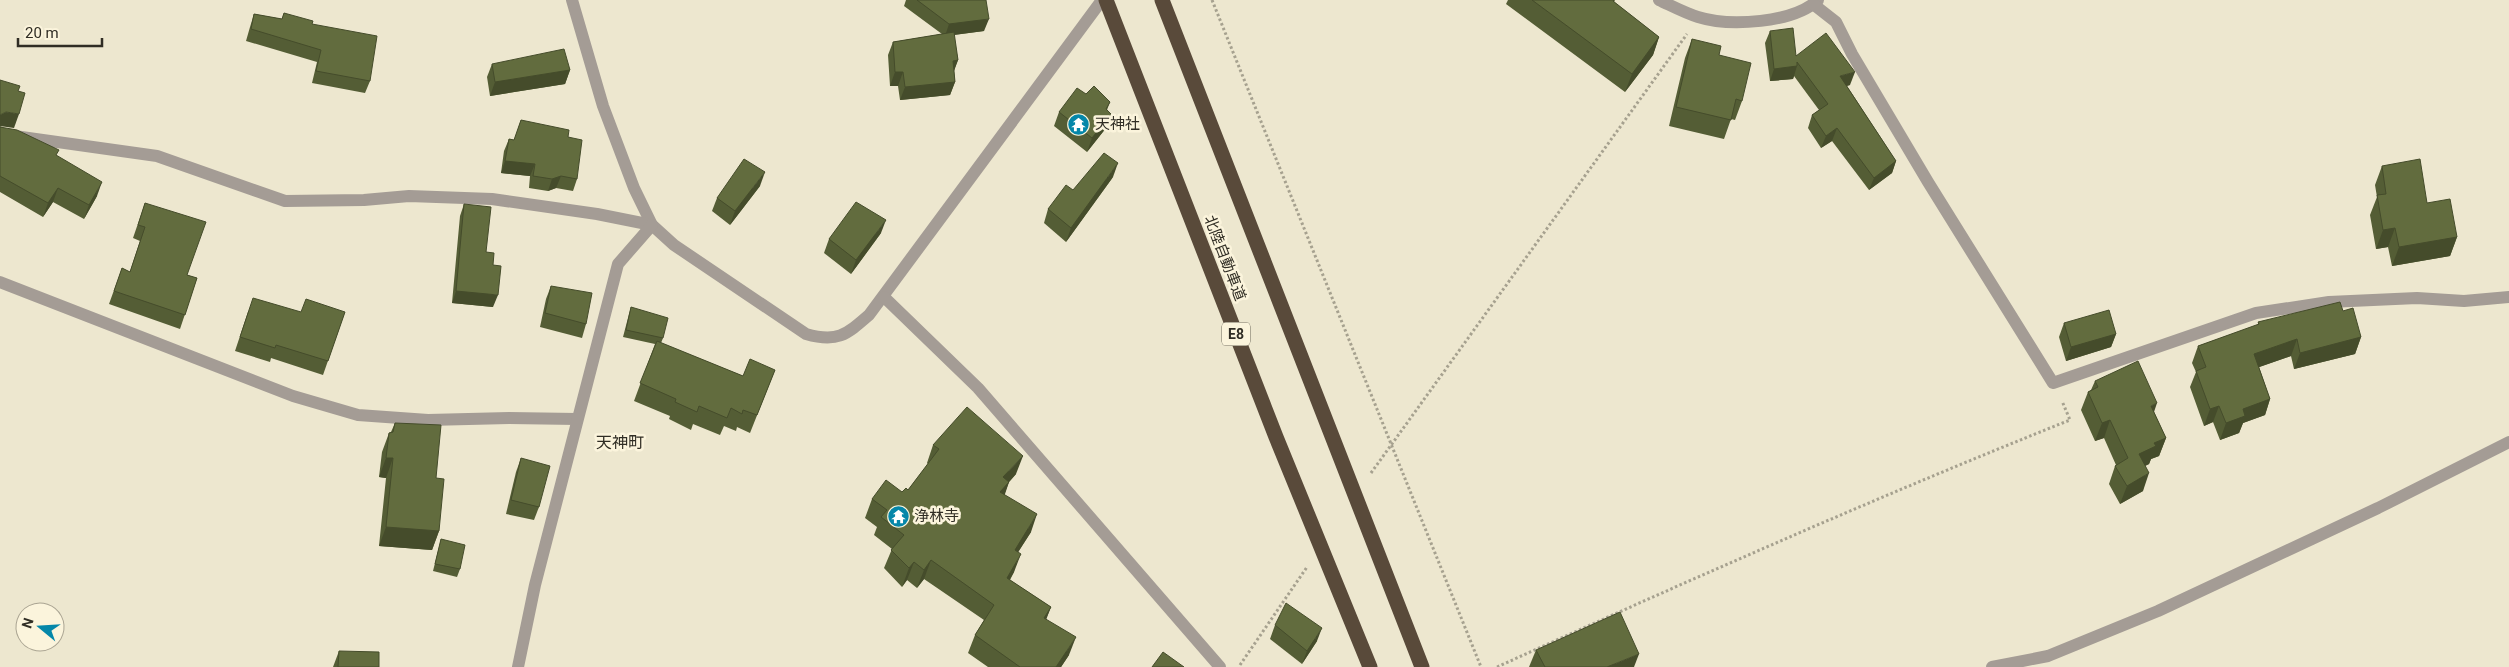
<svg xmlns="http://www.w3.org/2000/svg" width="2509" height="667" font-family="Roboto,'Noto Sans JP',sans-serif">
	<rect width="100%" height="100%" fill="#ede7cf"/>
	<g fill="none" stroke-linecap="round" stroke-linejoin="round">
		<g stroke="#a6a18f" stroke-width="3" stroke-dasharray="2.5 2.5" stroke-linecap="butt">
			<path d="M1212,0L1481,667"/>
			<path d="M1371,473L1687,34"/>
			<path d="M1240,665L1307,567"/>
			<path d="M1497,667C1687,581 1877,497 2070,420L2062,401"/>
		</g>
		<g stroke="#a49c95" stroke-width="12">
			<path d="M572,0L603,106L634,188L652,225L674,245L806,334C837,343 846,335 869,315L1102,0"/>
			<path d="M1659,0C1672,6 1685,13 1698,17C1730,27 1793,23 1818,0"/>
			<path d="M1813,4L1836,22L1852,54L1928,182L2053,383L2256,313L2329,302L2417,298L2464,301L2509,297"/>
			<path d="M0,134L157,156L285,201L364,200L409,196L492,199L597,214L652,225"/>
			<path d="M0,282L293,396L358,415L428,420L509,418L577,419"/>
			<path d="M884,297L978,388L1220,667"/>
			<path d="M518,667L535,585L618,264L652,225"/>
			<path d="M1992,667L2048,656L2158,611L2378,508L2509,442"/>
		</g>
		<g stroke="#594a3a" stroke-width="15">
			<path d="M1106,0L1276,437L1370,667"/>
			<path d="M1162,0L1422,667"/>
		</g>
	</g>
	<g fill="#545d35">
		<path d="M906,0H986L984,31L954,35L958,60L954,70L955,82L950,95L900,100L898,86H890L888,55L893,42L942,34L904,6Z"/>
		<path d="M1508,0H1615L1614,2L1659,37L1653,55L1625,92L1506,4Z"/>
		<path d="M284,13L312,24L370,81L365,93L312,83L317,62L246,41L250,27L254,14L282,19Z"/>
		<path d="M1770,31L1796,56L1850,85L1847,86L1896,161L1892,173L1869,190L1832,141L1821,148L1808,128L1812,115L1819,110L1794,76L1793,79L1770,81L1765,43Z"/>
		<path d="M1692,39L1719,55L1742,101L1735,120L1731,119L1724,139L1669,126L1685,58Z"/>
		<path d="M492,64L570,70L565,84L490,96L487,77Z"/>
		<path d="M1086,94L1110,102L1107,110L1111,114L1106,128L1087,152L1054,126L1059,112Z"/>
		<path d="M521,120L568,137L577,179L573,191L556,188L548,191L529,188L530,176L501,173L504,151L509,139L514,140Z"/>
		<path d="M0,126L57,156L97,196L84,219L53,202L43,217L0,192Z"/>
		<path d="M2382,166L2427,203L2457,237L2450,256L2392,266L2388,247L2376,249L2370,215L2377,197L2375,185Z"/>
		<path d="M1113,177L1066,242L1044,223L1048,209L1073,190Z"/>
		<path d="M760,186L730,225L712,211L717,198Z"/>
		<path d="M145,203L187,275L197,278L180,329L109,304L122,268L130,272L140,241L133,238Z"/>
		<path d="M464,204L486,252L493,265V307L452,303L460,216Z"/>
		<path d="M881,233L851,274L824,253L829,239Z"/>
		<path d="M551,286L586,324L582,338L540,327L546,299Z"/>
		<path d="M631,307L663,338L661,343L743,376L775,370L750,433L737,427L736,431L724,426L720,435L693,424L691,430L669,419L670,416L634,401L655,344L623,337L629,314Z"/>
		<path d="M2343,311L2361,337L2355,354L2294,369L2291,356L2259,367L2270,399L2265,415L2243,423L2239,433L2220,440L2213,422L2204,426L2190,387L2196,372L2192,363L2198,346L2258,325V322Z"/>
		<path d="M248,312H345L323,375L271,358L270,362L235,351Z"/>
		<path d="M2064,323L2116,334L2111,347L2066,361L2059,337Z"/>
		<path d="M2095,381L2154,412L2166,438L2159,456L2151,459L2149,464L2145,466L2143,491L2120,504L2109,484L2115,466L2116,465L2104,438L2095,441L2081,410L2088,392L2091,390Z"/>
		<path d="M395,423L436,478L439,531L432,550L379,546L386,478L379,477L382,452L389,433L391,432Z"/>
		<path d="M933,445L1016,474L1009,482L1004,495L1031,532L1018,552L1014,572L1010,580L1051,607L1046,619L1069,655L1061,667H988L968,653L975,635L984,620L924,579L917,588L907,580L902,587L884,568L892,549L874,535L877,527L865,518L872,499L902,492L908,490L928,464L927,463Z"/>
		<path d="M521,458L539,507L534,520L506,514L516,472Z"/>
		<path d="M441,539L460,569L457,577L433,571Z"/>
		<path d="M1275,625L1317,641L1302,664L1270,639Z"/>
		<path d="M1536,650L1634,667H1529Z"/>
		<path d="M339,651L379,667H333Z"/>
	</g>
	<g fill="#454c2b">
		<path d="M989,19L984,31L945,36L949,24Z"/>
		<path d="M1659,37L1653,55L1625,92L1632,74Z"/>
		<path d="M958,60L953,74V61Z"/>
		<path d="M1797,66L1793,79L1770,81L1774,69Z"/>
		<path d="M570,70L565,84L490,96L495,82Z"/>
		<path d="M895,72H903L898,86H890Z"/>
		<path d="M1855,72L1850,85L1836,88L1840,76Z"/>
		<path d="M955,82L950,95L900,100L905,87Z"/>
		<path d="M6,112L19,114L14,128L0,126V115Z"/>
		<path d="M1111,114L1106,128L1087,152L1092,138Z"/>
		<path d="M1837,128L1832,141L1821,148L1826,136Z"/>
		<path d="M505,161L535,164L530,176L501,173Z"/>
		<path d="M1896,161L1892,173L1869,190L1874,178Z"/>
		<path d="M1118,163L1113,177L1066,242L1071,228Z"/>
		<path d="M765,172L760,186L730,225L735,211Z"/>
		<path d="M561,176L556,188L548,191L552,179Z"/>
		<path d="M102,182L97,196L84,219L89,205Z"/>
		<path d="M58,188L53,202L43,217L48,203Z"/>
		<path d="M886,220L881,233L851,274L856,260Z"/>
		<path d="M2395,228L2388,247L2376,249L2383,230Z"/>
		<path d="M2457,237L2450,256L2392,266L2399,247Z"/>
		<path d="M456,291L498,295L493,307L452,303Z"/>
		<path d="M2116,334L2111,347L2066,361L2071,347Z"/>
		<path d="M2361,337L2355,354L2294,369L2300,353Z"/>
		<path d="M2297,339L2291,356L2248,371L2254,354Z"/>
		<path d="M2270,399L2265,415L2243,423L2239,433L2220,440L2226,423L2243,409Z"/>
		<path d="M2157,403L2151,421V406Z"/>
		<path d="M2219,406L2213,422L2204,426L2210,409Z"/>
		<path d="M2110,420L2104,438L2095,441L2102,423Z"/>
		<path d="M2166,438L2159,456L2151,459L2149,464L2132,472L2139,454L2154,443Z"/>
		<path d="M1023,456L1016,474L1009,482L1003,500L993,510L1003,477Z"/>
		<path d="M386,458H393L386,478L379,477Z"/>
		<path d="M2149,473L2143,491L2120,504L2127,486Z"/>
		<path d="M1037,514L1031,532L1008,568L1015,550Z"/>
		<path d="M386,527L439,531L432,550L379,546Z"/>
		<path d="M1021,554L1014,572L1000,596L1007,578Z"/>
		<path d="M931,560L924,579L917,588L924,570Z"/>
		<path d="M914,562L907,580L902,587L909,568Z"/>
		<path d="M1051,607L1044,625V618Z"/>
		<path d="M1322,628L1317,641L1302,664L1307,651Z"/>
		<path d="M1076,637L1069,655L1061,667H1056Z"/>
		<path d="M1639,654L1634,667H1607Z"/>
	</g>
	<g fill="#626c3e" stroke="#454c2b">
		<path d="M917,0H986L989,19L949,24Z"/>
		<path d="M1532,0H1614L1613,1L1659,37L1632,74Z"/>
		<path d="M284,13L313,21L312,24L377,36L370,81L316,71L321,50L251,29L254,14L282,19Z"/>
		<path d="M1793,28L1796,56L1826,33L1855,72L1840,76L1896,161L1874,178L1837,128L1826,136L1812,115L1828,104L1797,62V66L1774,69L1770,31Z"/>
		<path d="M954,32L958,60L953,61L955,82L905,87L903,72H895L893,42Z"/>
		<path d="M1692,39L1721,46L1719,55L1751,63L1742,101L1736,99L1731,120L1676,107Z"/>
		<path d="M564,49L570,70L495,82L492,64Z"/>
		<path d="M0,80L20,86L18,91L25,93L19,114L6,112L0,115Z"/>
		<path d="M1094,86L1110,102L1106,109L1111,114L1092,138L1059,112L1077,88L1086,94Z"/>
		<path d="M521,120L569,130L568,137L582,140L577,179L561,176L552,179L533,176L535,164L505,161L509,139L514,140Z"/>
		<path d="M0,127L17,130L59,150L56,155L102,182L89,205L58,188L48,203L0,176Z"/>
		<path d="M1104,153L1118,163L1071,228L1048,209L1066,185L1073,190Z"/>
		<path d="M744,159L765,172L735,211L717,198Z"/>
		<path d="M2420,159L2427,203L2450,199L2457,237L2399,247L2395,228L2383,230L2377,195L2386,194L2382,166Z"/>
		<path d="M856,202L886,220L856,260L829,239Z"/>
		<path d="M145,203L206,222L187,275L197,278L185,315L114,291L122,268L130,272L145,227L138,225Z"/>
		<path d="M464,204L491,207L486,252L494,253L493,265L501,266L498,295L456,291Z"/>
		<path d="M551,286L592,293L586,324L545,313Z"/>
		<path d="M253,298L301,312L306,299L345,312L328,361L276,345L275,348L240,337Z"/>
		<path d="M2340,302L2343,311L2353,308L2361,337L2300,353L2297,339L2254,354L2270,399L2243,409L2245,416L2226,423L2219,406L2210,409L2196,371L2206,367L2198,346L2259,324L2258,322Z"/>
		<path d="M631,307L668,318L663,338L626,330Z"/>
		<path d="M2109,310L2116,334L2071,347L2064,323Z"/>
		<path d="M657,341L743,376L750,359L775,370L757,415L743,410L742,414L731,408L727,418L699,406L697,412L675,402L676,399L640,383Z"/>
		<path d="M2138,361L2157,403L2151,406L2166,438L2154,443L2156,446L2139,454L2149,473L2127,486L2115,466L2128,458L2110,420L2102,423L2088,392L2098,387L2095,381Z"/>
		<path d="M967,407L1023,456L1003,477L1009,482L1000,492L1037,514L1015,550L1021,554L1007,578L1051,607L1044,618L1076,637L1056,667H1020L975,635L994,605L931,560L924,570L914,562L909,568L891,550L904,535L881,517L887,510L872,499L886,480L902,492L906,488L908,490L939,449L933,445Z"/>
		<path d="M395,423L441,425L436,478L444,479L439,531L386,527L393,458H386L389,433L393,432Z"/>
		<path d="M521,458L550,466L539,507L511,500Z"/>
		<path d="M441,539L465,545L460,569L435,564Z"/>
		<path d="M1286,603L1322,628L1307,651L1275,625Z"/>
		<path d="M1620,612L1639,654L1607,667H1545L1536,650Z"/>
		<path d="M339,651L379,652V667H338Z"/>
		<path d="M1163,652L1184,667H1152Z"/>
	</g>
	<defs>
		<symbol id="temple-disc" viewBox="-11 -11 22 22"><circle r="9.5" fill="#0587a9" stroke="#fbf4dc"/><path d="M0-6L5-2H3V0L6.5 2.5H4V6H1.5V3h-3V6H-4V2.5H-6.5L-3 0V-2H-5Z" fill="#fff"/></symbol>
	</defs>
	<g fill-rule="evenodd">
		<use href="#temple-disc" x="1066" y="112" width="25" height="25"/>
		<use href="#temple-disc" x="886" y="504" width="25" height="25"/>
	</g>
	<g text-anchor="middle" stroke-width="5" stroke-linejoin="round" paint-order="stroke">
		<rect fill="#fbf4dc" stroke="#6d695b" stroke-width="1" x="1222" y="322.5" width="28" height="23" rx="4"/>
		<g font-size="14" font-weight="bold" fill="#302d24">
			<text x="1236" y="339">E8</text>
		</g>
		<g font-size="15" fill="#302d24" stroke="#fbf4dc" text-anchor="start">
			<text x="1095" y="129">天神社</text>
			<text x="914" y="521">浄林寺</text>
		</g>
		<g font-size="15" fill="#302d24" stroke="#fbf4dc">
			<text transform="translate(1225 258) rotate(69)" y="5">北陸自動車道</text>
		</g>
		<g font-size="16" fill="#302d24" stroke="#fbf4dc">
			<text x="620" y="448">天神町</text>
		</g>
	</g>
	<g transform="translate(40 627) rotate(288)"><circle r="24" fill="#fbf4dc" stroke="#aaa492"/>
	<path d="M0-4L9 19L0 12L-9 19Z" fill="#0587a9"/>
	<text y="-8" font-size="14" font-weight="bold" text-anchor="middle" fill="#302d24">N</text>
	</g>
	<path d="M18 38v8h84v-8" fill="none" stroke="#302d24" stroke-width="2.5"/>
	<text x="25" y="38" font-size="15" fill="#302d24" stroke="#fbf4dc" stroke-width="4" paint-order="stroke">20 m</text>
</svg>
